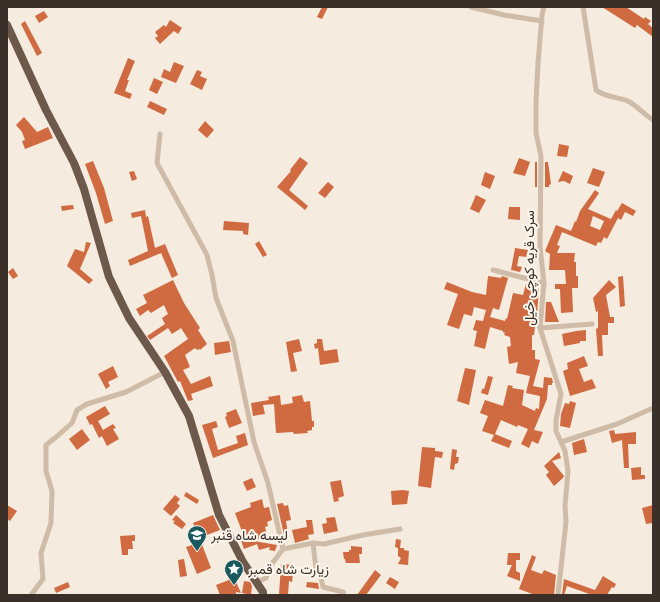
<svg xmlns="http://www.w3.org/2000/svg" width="660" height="602" font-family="Cabin,Vazirmatn,sans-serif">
	<rect width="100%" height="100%" fill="#f5ebde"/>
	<g fill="#d06a41" fill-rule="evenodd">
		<path d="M322,7H328L322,19L317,17Z"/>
		<path d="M602,7H626L644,19L645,17L651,21L648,24L653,28V37L637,25L635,28Z"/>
		<path d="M44,11L48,17L39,23L35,16Z"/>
		<path d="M170,20L182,28L178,34L174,31L160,44L155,38L158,36L155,32L164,25L166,27Z"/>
		<path d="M25,21L42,53L37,56L21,24Z"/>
		<path d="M128,58L135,61L127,80H129L125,91L132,94L130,99L114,93Z"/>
		<path d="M174,62L184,66L176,83L161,77L164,69L170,72Z"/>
		<path d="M197,70L202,72L200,76L207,79L202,90L190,84Z"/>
		<path d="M154,78L163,82L157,94L149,90Z"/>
		<path d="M150,101L167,109L164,115L147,107Z"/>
		<path d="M24,117L37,132L48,127L53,138L25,149L22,141L25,140L22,132L16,125Z"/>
		<path d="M205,121L214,130L207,138L198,130Z"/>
		<path d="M559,144L569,146L567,157L557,156Z"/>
		<path d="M300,157L308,163L289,190L308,206L305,210L277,187L291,171L290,170Z"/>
		<path d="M519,158L530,162L525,176L513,173Z"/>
		<path d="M93,161L104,188L113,221L105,224L96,193L85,164Z"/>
		<rect x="535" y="162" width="2" height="25"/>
		<path d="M545,162H548L551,184L549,185V187H545Z"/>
		<path d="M593,168L605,172L599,187L587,183Z"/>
		<path d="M134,171L137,179L132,181L129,172Z"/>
		<path d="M563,171L573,176L570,184L564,181L558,182Z"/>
		<path d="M485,172L495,176L490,189L481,185Z"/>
		<path d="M328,182L334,187L325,198L318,193Z"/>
		<path d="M595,190L599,193L588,209L611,219L616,210L617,211L622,203L636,211L633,216L625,212L621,220L618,218L607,239L604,237L601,243L598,242L596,246L562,232L557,245L560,246L557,253H575L574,262H576V276H578V288H572L573,312L561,313L560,289H555V284H566L565,270H549L550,254L545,251L556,225L571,231L575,221L576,222L580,211ZM593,216L604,221L600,230L590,226Z"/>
		<path d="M476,195L486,200L479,213L470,209Z"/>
		<path d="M73,205L74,209L62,211L61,206Z"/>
		<path d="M509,207H520V220L508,219Z"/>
		<path d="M145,210L146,217L148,216L155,248L165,244L178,275L172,278L161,253L130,266L128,260L148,251L141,216L132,218L131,213Z"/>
		<path d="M224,221L249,223L248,235L243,234V231L223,230Z"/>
		<path d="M259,241L267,255L263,257L255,244Z"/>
		<path d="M86,242L91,243L80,269L93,280L89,284L67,266L75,249L84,252Z"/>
		<path d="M515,248L528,250L526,257L519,256L517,266L522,267L520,272L511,270Z"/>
		<path d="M13,268L18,276L13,279L8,272Z"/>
		<path d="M488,276L501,278L502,276L508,278L499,310L493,308L490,317L505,321L506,318L507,319L513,293L523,295L526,284L535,286L534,288L539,289L536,327H535L534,335H532V350H535V359L540,360L533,386L543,388L544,377L552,378L553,383H552V385H548L547,399L534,430L543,432L538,444L532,441L529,448L521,444L528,429L518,425L517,427L501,420L495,434L512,441L509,448L491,441L494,435L482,431L488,416L480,413L485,400L503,406L508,385L513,386L512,388L524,390L522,405L535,411L536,408L539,409L540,396L526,393L530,376L516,373L518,362L509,364L507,347L511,346L510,337L504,335L505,333L503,332V331L490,327L485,349L474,346L477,331L473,330L476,320L483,321L486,310L474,307L472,316L464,314L459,329L447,325L458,294L444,289L447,282L472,292L486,295Z"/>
		<path d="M623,276L625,306L620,307L618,277Z"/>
		<path d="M173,280L184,303L200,328L198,330L207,344L200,350L199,349L197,350L195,348L185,355L190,367L183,370L191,384L210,376L213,386L191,394L193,400L188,401L180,381L178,382L164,356L188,339L181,328L172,334L168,328L150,340L147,336L165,324L162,318L168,314L164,305L151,313L148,310L140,316L136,309L147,303L143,295Z"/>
		<path d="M609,280L616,287L606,295L610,317H614V323H608V335H602L603,356H598L596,329L598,328V311L596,312L593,298Z"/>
		<path d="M546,302H551L559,322H545Z"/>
		<path d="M586,330V341H580V343L564,346L562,334L576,331Z"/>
		<path d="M299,339L302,351L293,353L297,371L291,372L286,342Z"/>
		<path d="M317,339H322L324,351L337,349L339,362L320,365L318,348L315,349L314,344L317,343Z"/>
		<path d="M229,341L231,352L215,355L214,343Z"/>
		<path d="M584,356L588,366L579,369L584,382L592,379L596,388L570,396L563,371L568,369L567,363Z"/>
		<path d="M113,366L118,377L108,382L110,386L106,389L98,374Z"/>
		<path d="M465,368L476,370L469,405L457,401Z"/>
		<path d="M488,376L493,377L488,395L481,393L482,389H484Z"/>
		<path d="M280,395L281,405L293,403L292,397L302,395L304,402L310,401L312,421H314V427H312V430L307,431L308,433L294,434L293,432L276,433L274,404L263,405L265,414L253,416L251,403L269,400L268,397Z"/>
		<path d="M570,401L576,403L570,428L560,426L561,414L565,403L569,404Z"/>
		<path d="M105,406L110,414L98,421L103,430L113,424L116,428L113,429L119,439L107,446L102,436L99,438L92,424L90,425L86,417Z"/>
		<path d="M236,409L242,423L229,428L225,417L227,416L226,413Z"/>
		<path d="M216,421L218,427L212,429L218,450L238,443L236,436L245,433L248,445L213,458L202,425Z"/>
		<path d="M82,429L90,440L77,450L69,439Z"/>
		<path d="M614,430L615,434L636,432V444H628L629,468H624L622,440L612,443L609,431Z"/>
		<path d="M584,439L587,452L574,455L572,443Z"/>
		<path d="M422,447L435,448V451L443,452L442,458L435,457L431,488L418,486Z"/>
		<path d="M452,449L457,450L456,457H459L458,463L455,464L454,470L450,469Z"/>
		<path d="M559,452L561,458L552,461L564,476L563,478L554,486L546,475L549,472L544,466Z"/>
		<path d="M641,467V475H645V479L632,480L631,468Z"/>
		<path d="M252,478L256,487L247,491L243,482Z"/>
		<path d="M341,480L344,496L338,498L339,501L334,502L330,482Z"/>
		<path d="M403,490L409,491L407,504L392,505L391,491Z"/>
		<path d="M186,492L199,500L197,504L184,496Z"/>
		<path d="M175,495L180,499L177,503L180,506L171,516L163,509Z"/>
		<path d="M262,499L264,508L269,507L272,520L267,522L268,526L265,527L268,538L248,540L277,545L275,551L269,550L270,547L259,550L257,544L244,549L239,535L243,534L235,513L251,507L250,503Z"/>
		<path d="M283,503L284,506L288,505L291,520L286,521L288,535H284L277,504Z"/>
		<path d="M7,505L17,511L10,521L7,519Z"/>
		<path d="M653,505V523L646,524L642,508Z"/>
		<path d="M176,515L186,524L182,529L173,523L175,521L172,520Z"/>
		<path d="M213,515L220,530L199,538L193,523Z"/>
		<path d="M335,517L338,531L324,534L322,524L327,523L326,518Z"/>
		<path d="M306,520H312L314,534L308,535L309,539L295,543L292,530L307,527Z"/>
		<path d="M135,535V541H132L133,549H128V555H122L120,536Z"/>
		<path d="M396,539L401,540L400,548H404V550L409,551L408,565L398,564L401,558L398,556V548L395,547Z"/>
		<path d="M201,542L211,568L197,574L186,547Z"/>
		<path d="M351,546L362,547V554H359L360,563H346L345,559H344L343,552H349V550H351Z"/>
		<path d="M508,553H520V560H516V571L520,573V581L507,576L512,565H507Z"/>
		<path d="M532,555L536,557L531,570L542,574L544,570L556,575L554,595H535L519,589Z"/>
		<path d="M184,559L187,576L180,577L178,560Z"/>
		<path d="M281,564L294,565L292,582L289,581L288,595H279Z"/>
		<path d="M237,566L239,571L232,573L241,593L236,592V595H220L216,585L229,580L225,571Z"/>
		<path d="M375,570L381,575L366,595H357Z"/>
		<path d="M603,576L616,584L614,588L612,587L607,595H592L567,586L564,595H562L564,579L595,590Z"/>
		<path d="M390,577L399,582L395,589L386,583Z"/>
		<path d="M244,581L250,582L252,586L251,595L242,593Z"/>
		<path d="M68,582L70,587L56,593L54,588Z"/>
		<path d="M307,582L318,583L319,589L306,587Z"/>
	</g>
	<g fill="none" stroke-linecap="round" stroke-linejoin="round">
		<g stroke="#cebba8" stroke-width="5">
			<path d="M471,7L504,15L542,21"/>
			<path d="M544,7L542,15L538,63L536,102V133L541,156L540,247L544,283L540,328L561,394L556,420V431L565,451L568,471L565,506L566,522L558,595"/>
			<path d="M583,7L596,90C604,97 618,97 628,101C637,106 644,114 653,120"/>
			<path d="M160,134L157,163L207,255L212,275L216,298L233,341L254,442L268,483L283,549"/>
			<path d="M493,270L544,283"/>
			<path d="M540,328L592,324"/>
			<path d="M561,442L617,424L653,408"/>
			<path d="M313,543L316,569L321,578L323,587L343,592L344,595"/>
			<path d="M257,582L266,578L271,565L283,549L313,543L324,544L363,535L400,529"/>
			<path d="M31,595L43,579L41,553L51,523L52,491L46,471V445L55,438L72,423L77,410L87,404L126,392L165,372"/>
		</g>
		<path stroke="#6d584c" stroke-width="8" d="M7,25L46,110L74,163L84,189L109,277L129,318L165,372L189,416L219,515L243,562L263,592V595"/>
	</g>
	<defs>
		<symbol id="school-pin" viewBox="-11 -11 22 30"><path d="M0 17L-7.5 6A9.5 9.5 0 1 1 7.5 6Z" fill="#1a5960" stroke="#fcf5eb"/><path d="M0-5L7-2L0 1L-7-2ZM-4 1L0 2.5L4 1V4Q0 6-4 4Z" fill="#fff"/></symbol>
		<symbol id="sight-pin" viewBox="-11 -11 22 30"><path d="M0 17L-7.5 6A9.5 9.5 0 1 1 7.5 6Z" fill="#1a5960" stroke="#fcf5eb"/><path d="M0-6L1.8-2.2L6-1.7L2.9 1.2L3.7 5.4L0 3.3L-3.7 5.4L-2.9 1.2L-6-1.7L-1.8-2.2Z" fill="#fff"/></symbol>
	</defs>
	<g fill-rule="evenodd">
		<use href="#school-pin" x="186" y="524" width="22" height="30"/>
		<use href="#sight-pin" x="223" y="558" width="22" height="30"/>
	</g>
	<g text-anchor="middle" stroke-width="4" stroke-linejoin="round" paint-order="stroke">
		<g font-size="14" fill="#3b2f29" stroke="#fcf5eb">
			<text transform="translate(529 268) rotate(-90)" y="5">سرک قریه کوچی خیل</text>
		</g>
		<g font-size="14" fill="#3b2f29" stroke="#fcf5eb" text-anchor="start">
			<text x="211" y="540">لیسه شاه قنبر</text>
			<text x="248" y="574">زیارت شاه قمبر</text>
		</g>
	</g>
	<rect width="660" height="602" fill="none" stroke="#3b2f29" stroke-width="16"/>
</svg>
